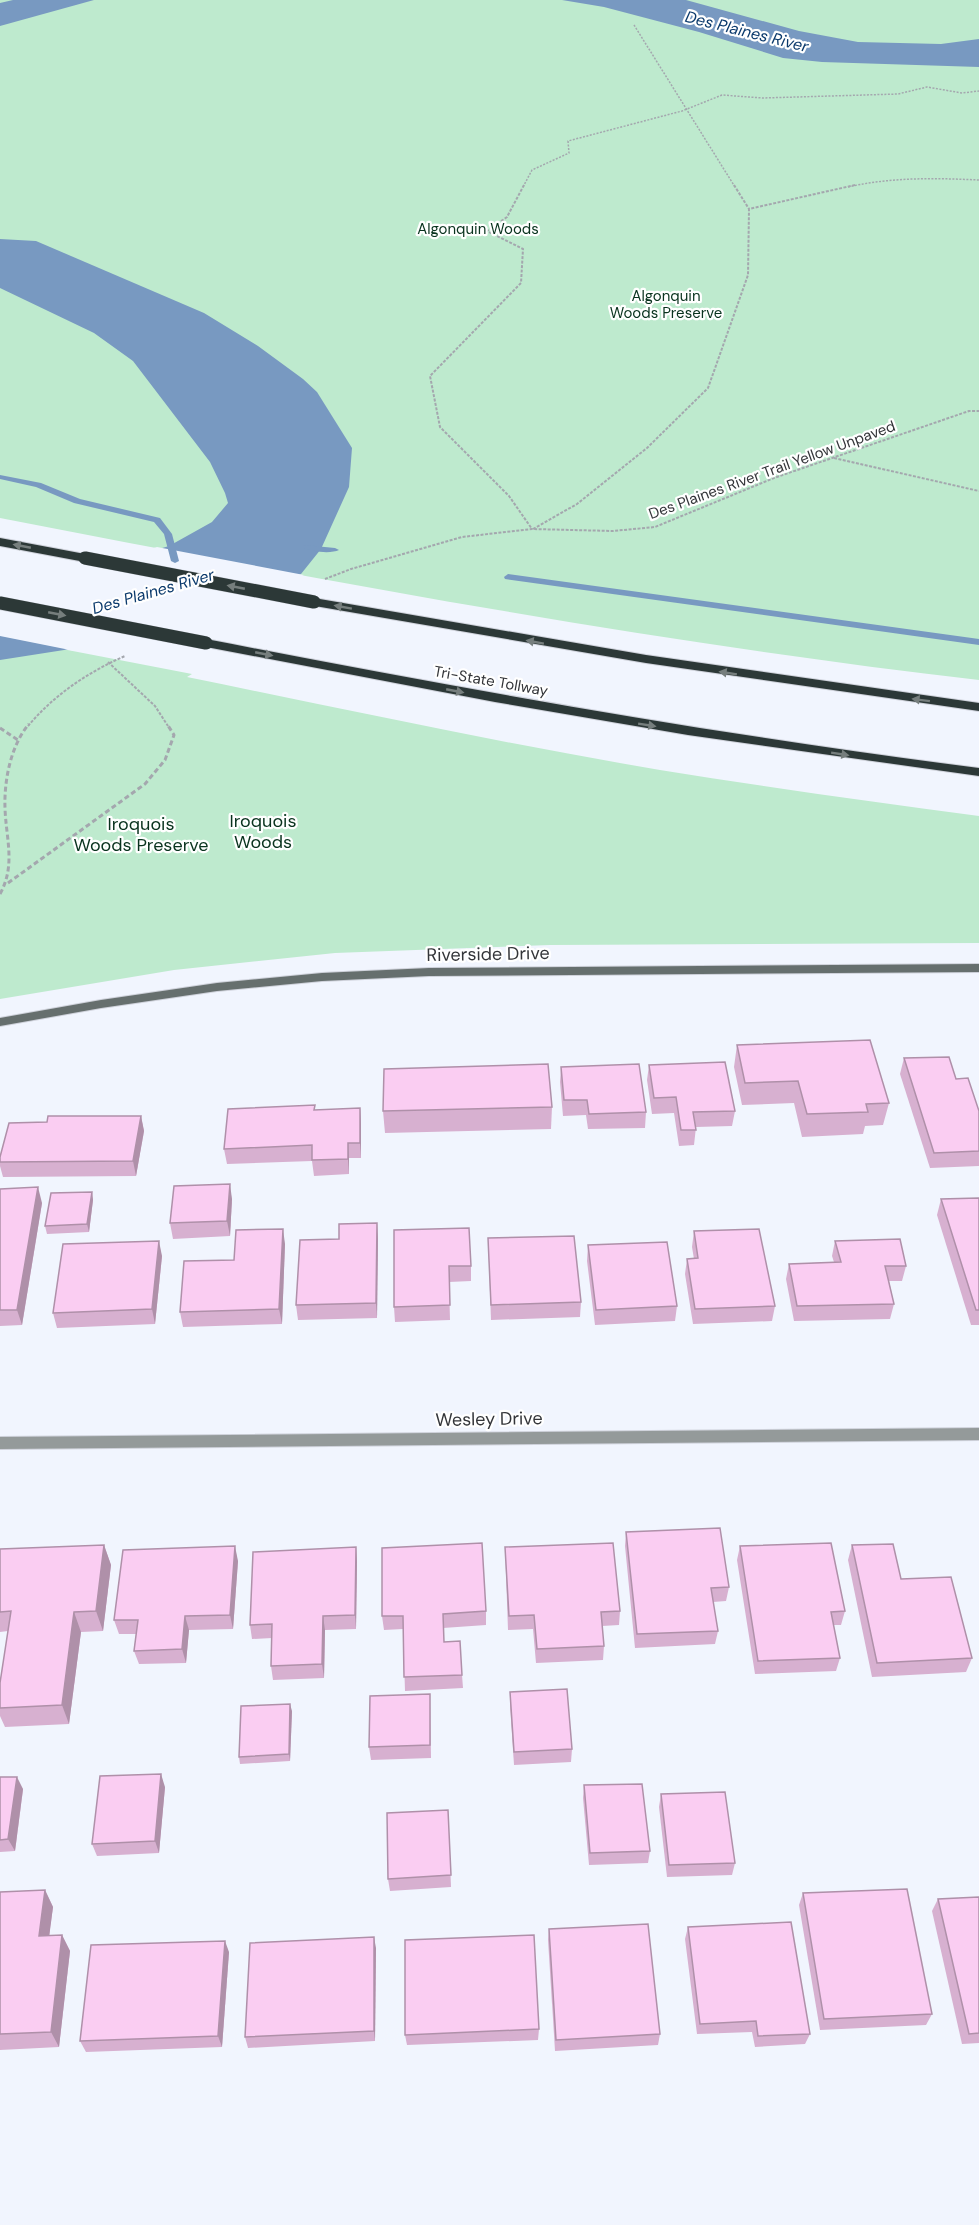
<svg xmlns="http://www.w3.org/2000/svg" width="979" height="2225" font-family="'DM Sans',sans-serif">
	<rect width="100%" height="100%" fill="#f1f5fe"/>
	<g fill="#beeace">
		<path d="M0,0H979V680C650,642 325,581 0,518Z"/>
		<path d="M0,637L192,674L187,677C344,709 501,743 660,770C766,787 872,802 979,816V943L550,945L335,953L174,970L0,999Z"/>
	</g>
	<g fill="#7899c1">
		<path d="M13,0H94L0,26V3Z"/>
		<path d="M562,0H686L799,31L858,42L941,44L979,39V67L822,62L783,58L699,32L604,7Z"/>
		<path d="M0,239L36,241L204,313L258,346L303,379L317,392L352,448L349,487L321,549L301,574L196,618L64,650L0,660V597L169,546L212,522L228,503L225,493L210,462L133,361L94,333L0,288Z"/>
	</g>
	<path fill="#f1f5fe" d="M157,547L304,575L197,621L75,651L0,636V594Z"/>
	<g fill="none" stroke-linecap="round" stroke-linejoin="round">
		<g fill="#7899c1" fill-rule="evenodd">
			<path d="M0,475L41,483L80,499L160,518L172,534L179,561L175,563L171,561L164,534L154,522L74,503L36,487L0,479Z"/>
			<path d="M304,545L335,548L339,550C331,554 311,552 303,547Z"/>
			<path d="M508,574L979,639V645L505,579L504,577Z"/>
		</g>
		<defs>
			<path id="street" d="M979,1428V1440L0,1449V1437Z"/>
			<path id="secondary" d="M979,964V972L429,976L322,981L217,991L101,1008L0,1026V1018L101,1000L217,983L322,973L429,968Z"/>
			<g id="highway">
				<path d="M0,538L85,554L91,558L85,562L0,546Z"/>
				<path d="M314,598L646,655L979,703V711L646,663L309,605L308,602L309,599Z"/>
				<path d="M206,639C463,689 719,735 979,768V776L688,735L495,702L201,646L199,643Z"/>
			</g>
		</defs>
		<use href="#street" stroke="#cfd2db" stroke-width="2"/>
		<use href="#secondary" stroke="#cfd2db" stroke-width="2"/>
		<use href="#highway" stroke="#cfd2db" stroke-width="2"/>
		<g stroke="#a4a7ae" stroke-width="1.5" stroke-dasharray="2 1.5" stroke-linecap="butt">
			<path d="M634,25L735,187"/>
			<path d="M523,187L532,170L569,153L568,141L682,111L722,95L763,98L898,94L927,87L962,93L979,91"/>
			<path d="M848,187C892,177 935,178 979,180"/>
		</g>
		<g stroke="#a4a7ae" stroke-width="2" stroke-dasharray="3 1.5" stroke-linecap="butt">
			<path d="M524,185L507,217L487,231L523,249L521,283L430,376L440,427L509,496L532,529"/>
			<path d="M734,185L749,209"/>
			<path d="M834,458L979,491"/>
			<path d="M533,529L577,504L647,448L708,388L748,275L749,209L855,185"/>
			<path d="M325,579L351,569L462,537L532,529L613,531L655,527L774,478L969,411H979"/>
			<path d="M108,662L155,706L168,726"/>
			<path d="M28,726C54,695 88,672 125,656"/>
		</g>
		<g stroke="#a4a7ae" stroke-width="3" stroke-dasharray="5 3" stroke-linecap="butt">
			<path d="M0,728L18,740"/>
			<path d="M8,883L145,784L165,760L174,735L167,724"/>
			<path d="M0,894C16,865 6,839 5,808C4,780 11,745 29,724"/>
		</g>
		<use href="#street" fill="#949a9a" fill-rule="evenodd"/>
		<use href="#secondary" fill="#666f6e" fill-rule="evenodd"/>
		<use href="#highway" fill="#2c3837" fill-rule="evenodd"/>
		<defs>
			<g id="highway-bridge">
				<path d="M85,558L314,602"/>
				<path d="M0,603L206,643"/>
			</g>
		</defs>
		<use href="#highway-bridge" stroke="#cfd2db" stroke-width="14" stroke-linecap="butt"/>
		<use href="#highway-bridge" stroke="#2c3837" stroke-width="13"/>
	</g>
	<g fill="#d7b0d0">
		<path d="M737,1045L889,1103L883,1125L865,1126L863,1134L802,1137L794,1103L742,1105L734,1067Z"/>
		<path d="M904,1058L956,1079L979,1111V1166L930,1168L900,1074Z"/>
		<path d="M649,1065L735,1111L732,1126L696,1127L694,1145L679,1146L674,1113L652,1114L647,1080Z"/>
		<path d="M561,1067L646,1112L645,1128L588,1129L586,1115L563,1116L560,1082Z"/>
		<path d="M552,1107L551,1129L385,1133L383,1111Z"/>
		<path d="M360,1108L361,1124V1158H349V1174L314,1176L312,1161L227,1164L224,1149L315,1110Z"/>
		<path d="M141,1116L144,1131L136,1176L3,1177L0,1166V1157L47,1122Z"/>
		<path d="M0,1189L42,1203L22,1325L0,1326Z"/>
		<path d="M92,1192L93,1200L89,1232L47,1234L45,1226Z"/>
		<path d="M979,1198V1325H971L937,1215L941,1199Z"/>
		<path d="M232,1199L230,1236L173,1239L170,1223Z"/>
		<path d="M377,1223L378,1239L377,1318L298,1320L296,1305L339,1239Z"/>
		<path d="M394,1230L471,1266V1281L449,1282L450,1320L395,1322L394,1307Z"/>
		<path d="M694,1231L775,1306L772,1321L693,1324L685,1274L687,1259H694L692,1247Z"/>
		<path d="M488,1238L581,1302L580,1317L491,1320Z"/>
		<path d="M835,1241L906,1266L902,1281H889L894,1304L890,1319L794,1321L786,1279L789,1264L834,1262L832,1256Z"/>
		<path d="M285,1244L282,1324L183,1327L180,1312L234,1260Z"/>
		<path d="M588,1245L677,1306L675,1321L595,1325L587,1261Z"/>
		<path d="M162,1256L155,1324L57,1328L53,1313Z"/>
		<path d="M626,1532L729,1587L726,1601L713,1602L718,1631L715,1644L635,1648L625,1546Z"/>
		<path d="M104,1545L111,1565L103,1631L81,1632L69,1724L5,1727L0,1716V1683L8,1631L0,1632V1549Z"/>
		<path d="M852,1545L901,1579L972,1658L966,1672L872,1677L848,1560Z"/>
		<path d="M740,1546L845,1611L841,1625H833L840,1658L836,1671L755,1674L737,1560Z"/>
		<path d="M356,1547L357,1561L356,1629L325,1630L324,1678L273,1680L271,1666L272,1638L252,1639L250,1625Z"/>
		<path d="M505,1547L620,1611L619,1625L602,1626L604,1646L603,1660L536,1663L533,1629L508,1630Z"/>
		<path d="M238,1561L233,1629L189,1630L186,1663L139,1664L134,1651L136,1634H119L114,1620Z"/>
		<path d="M486,1611V1625L443,1628L444,1642L462,1675L463,1688L405,1691L403,1629L384,1630L382,1616Z"/>
		<path d="M510,1692L572,1749L571,1762L514,1765L510,1705Z"/>
		<path d="M430,1694L431,1758L371,1760L369,1747Z"/>
		<path d="M292,1711L290,1761L240,1764L239,1757Z"/>
		<path d="M0,1777L23,1789L15,1851L0,1852Z"/>
		<path d="M584,1785L650,1851L648,1863L589,1865L583,1798Z"/>
		<path d="M165,1787L159,1853L97,1856L92,1844Z"/>
		<path d="M661,1794L735,1863L732,1875L667,1877L659,1807Z"/>
		<path d="M448,1810L451,1887L390,1891L388,1879Z"/>
		<path d="M45,1890L53,1907L49,1936L62,1935L70,1951L59,2047L0,2050V1892Z"/>
		<path d="M803,1893L932,2014L926,2025L820,2030L799,1905Z"/>
		<path d="M979,1897V2043L962,2044L932,1911L938,1899Z"/>
		<path d="M688,1927L810,2034L805,2044L755,2047L752,2032L697,2034L685,1939Z"/>
		<path d="M549,1929L660,2034L658,2045L555,2051L548,1940Z"/>
		<path d="M376,1948L375,2041L248,2048L245,2037Z"/>
		<path d="M229,1952L222,2047L86,2052L80,2041Z"/>
		<path d="M539,2029L538,2040L407,2045L405,2035Z"/>
	</g>
	<g fill="#af90a9">
		<path d="M360,1108L361,1124V1158L360,1143Z"/>
		<path d="M141,1116L144,1131L136,1176L133,1161Z"/>
		<path d="M348,1143L349,1158V1174L348,1159Z"/>
		<path d="M230,1184L232,1199L230,1236L227,1221Z"/>
		<path d="M38,1187L42,1203L22,1325L17,1310Z"/>
		<path d="M92,1192L93,1200L89,1232L87,1224Z"/>
		<path d="M377,1223L378,1239L377,1318L376,1303Z"/>
		<path d="M283,1229L285,1244L282,1324L279,1309Z"/>
		<path d="M159,1241L162,1256L155,1324L152,1309Z"/>
		<path d="M104,1545L111,1565L103,1631L96,1611Z"/>
		<path d="M235,1546L238,1561L233,1629L230,1615Z"/>
		<path d="M356,1547L357,1561L356,1629L355,1615Z"/>
		<path d="M74,1612L81,1632L69,1724L62,1705Z"/>
		<path d="M185,1616L189,1630L186,1663L182,1649Z"/>
		<path d="M323,1616L325,1630L324,1678L322,1664Z"/>
		<path d="M290,1704L292,1711L290,1761L289,1754Z"/>
		<path d="M161,1774L165,1787L159,1853L155,1841Z"/>
		<path d="M17,1777L23,1789L15,1851L8,1839Z"/>
		<path d="M45,1890L53,1907L47,1953L39,1936Z"/>
		<path d="M62,1935L70,1951L59,2047L51,2032Z"/>
		<path d="M374,1937L376,1948L375,2041L374,2031Z"/>
		<path d="M225,1941L229,1952L222,2047L218,2036Z"/>
	</g>
	<g fill="#facdf2" stroke="#af90a9" stroke-width="1.5">
		<path d="M870,1040L889,1103L866,1104L868,1112L807,1114L798,1081L745,1083L737,1045Z"/>
		<path d="M949,1057L956,1079L968,1078L979,1111V1151L934,1153L904,1058Z"/>
		<path d="M725,1062L735,1111L693,1112L696,1130H681L676,1097L654,1098L649,1065Z"/>
		<path d="M548,1064L552,1107L383,1111L384,1069Z"/>
		<path d="M639,1064L646,1112L589,1114L587,1100H564L561,1067Z"/>
		<path d="M315,1105L314,1110L360,1108V1143H348V1159L312,1160V1145L224,1149L228,1109Z"/>
		<path d="M48,1116H141L133,1161L0,1162V1157L9,1123L47,1122Z"/>
		<path d="M230,1184L227,1221L170,1223L174,1186Z"/>
		<path d="M38,1187L17,1310H0V1189Z"/>
		<path d="M92,1192L87,1224L45,1226L51,1193Z"/>
		<path d="M979,1198V1310H976L941,1199Z"/>
		<path d="M377,1223L376,1303L296,1305L300,1240L339,1239V1224Z"/>
		<path d="M469,1228L471,1266H449L450,1305L394,1307V1230Z"/>
		<path d="M283,1229L279,1309L180,1312L184,1261L234,1260L236,1230Z"/>
		<path d="M759,1229L775,1306L695,1309L687,1259L698,1258L694,1231Z"/>
		<path d="M574,1236L581,1302L491,1305L488,1238Z"/>
		<path d="M900,1239L906,1266H885L894,1304L797,1306L789,1264L841,1262L835,1241Z"/>
		<path d="M159,1241L152,1309L53,1313L63,1244Z"/>
		<path d="M667,1242L677,1306L596,1310L588,1245Z"/>
		<path d="M720,1528L729,1587L711,1588L718,1631L637,1634L626,1532Z"/>
		<path d="M482,1543L486,1611L443,1614L444,1642L460,1641L462,1675L404,1677L403,1616H382V1548Z"/>
		<path d="M613,1543L620,1611L601,1612L604,1646L537,1649L534,1615L509,1616L505,1547Z"/>
		<path d="M831,1543L845,1611L831,1612L840,1658L758,1661L740,1546Z"/>
		<path d="M893,1544L901,1579L951,1577L972,1658L877,1663L852,1545Z"/>
		<path d="M104,1545L96,1611L74,1612L62,1705L0,1708V1683L11,1611L0,1612V1549Z"/>
		<path d="M235,1546L230,1615L185,1616L182,1649L134,1651L138,1620H114L123,1550Z"/>
		<path d="M356,1547L355,1615L323,1616L322,1664L271,1666L272,1624L250,1625L253,1552Z"/>
		<path d="M567,1689L572,1749L514,1752L510,1692Z"/>
		<path d="M430,1694V1745L369,1747L370,1696Z"/>
		<path d="M290,1704L289,1754L239,1757L241,1706Z"/>
		<path d="M161,1774L155,1841L92,1844L100,1776Z"/>
		<path d="M0,1777H17L8,1839L0,1840Z"/>
		<path d="M642,1784L650,1851L590,1853L584,1785Z"/>
		<path d="M725,1792L735,1863L669,1865L661,1794Z"/>
		<path d="M448,1810L451,1875L388,1879L387,1813Z"/>
		<path d="M907,1889L932,2014L824,2019L803,1893Z"/>
		<path d="M45,1890L39,1936L62,1935L51,2032L0,2034V1892Z"/>
		<path d="M979,1897V2033L969,2034L938,1899Z"/>
		<path d="M791,1922L810,2034L758,2036L756,2021L700,2024L688,1927Z"/>
		<path d="M648,1924L660,2034L556,2040L549,1929Z"/>
		<path d="M534,1935L539,2029L405,2035V1940Z"/>
		<path d="M374,1937V2031L245,2037L250,1943Z"/>
		<path d="M225,1941L218,2036L80,2041L91,1945Z"/>
	</g>
	<defs><path id="oneway-solid" d="M-6-.8H1V-3.2L6.5 0L1 3.2V.8H-6Z" transform="scale(1.5)"/></defs>
	<g fill="#767e7d">
		<use href="#oneway-solid" transform="translate(22 546) rotate(-169)"/>
		<use href="#oneway-solid" transform="translate(236 587) rotate(-169)"/>
		<use href="#oneway-solid" transform="translate(343 607) rotate(-170)"/>
		<use href="#oneway-solid" transform="translate(57 614) rotate(11)"/>
		<use href="#oneway-solid" transform="translate(535 642) rotate(-170)"/>
		<use href="#oneway-solid" transform="translate(264 654) rotate(11)"/>
		<use href="#oneway-solid" transform="translate(728 673) rotate(-171)"/>
		<use href="#oneway-solid" transform="translate(455 691) rotate(11)"/>
		<use href="#oneway-solid" transform="translate(921 700) rotate(-173)"/>
		<use href="#oneway-solid" transform="translate(647 725) rotate(9)"/>
		<use href="#oneway-solid" transform="translate(840 754) rotate(9)"/>
	</g>
	<g text-anchor="middle" stroke-width="4.5" stroke-linejoin="round" paint-order="stroke">
		<g font-size="15" fill="#09331e" stroke="#fff">
			<text x="478" y="234">Algonquin Woods</text>
			<text x="666" y="301">Algonquin<tspan x="666" dy="17">Woods Preserve</tspan></text>
		</g>
		<g font-size="15" fill="#333539" stroke="#fff">
			<text transform="translate(772 470) rotate(-20)" y="5">Des Plaines River Trail Yellow Unpaved</text>
			<text transform="translate(491 681) rotate(10)" y="5">Tri-State Tollway</text>
		</g>
		<g font-size="16" font-style="italic" fill="#0b3a6c" stroke="#fff">
			<text transform="translate(747 31) rotate(14)" y="6">Des Plaines River</text>
			<text transform="translate(153 591) rotate(-16)" y="6">Des Plaines River</text>
		</g>
		<g font-size="18" fill="#09331e" stroke="#fff">
			<text x="263" y="827">Iroquois<tspan x="263" dy="21">Woods</tspan></text>
			<text x="141" y="830">Iroquois<tspan x="141" dy="21">Woods Preserve</tspan></text>
		</g>
		<g font-size="18" fill="#333539" stroke="#fff">
			<text transform="translate(488 954) rotate(-1)" y="6">Riverside Drive</text>
			<text transform="translate(489 1419) rotate(-1)" y="6">Wesley Drive</text>
		</g>
	</g>
</svg>
